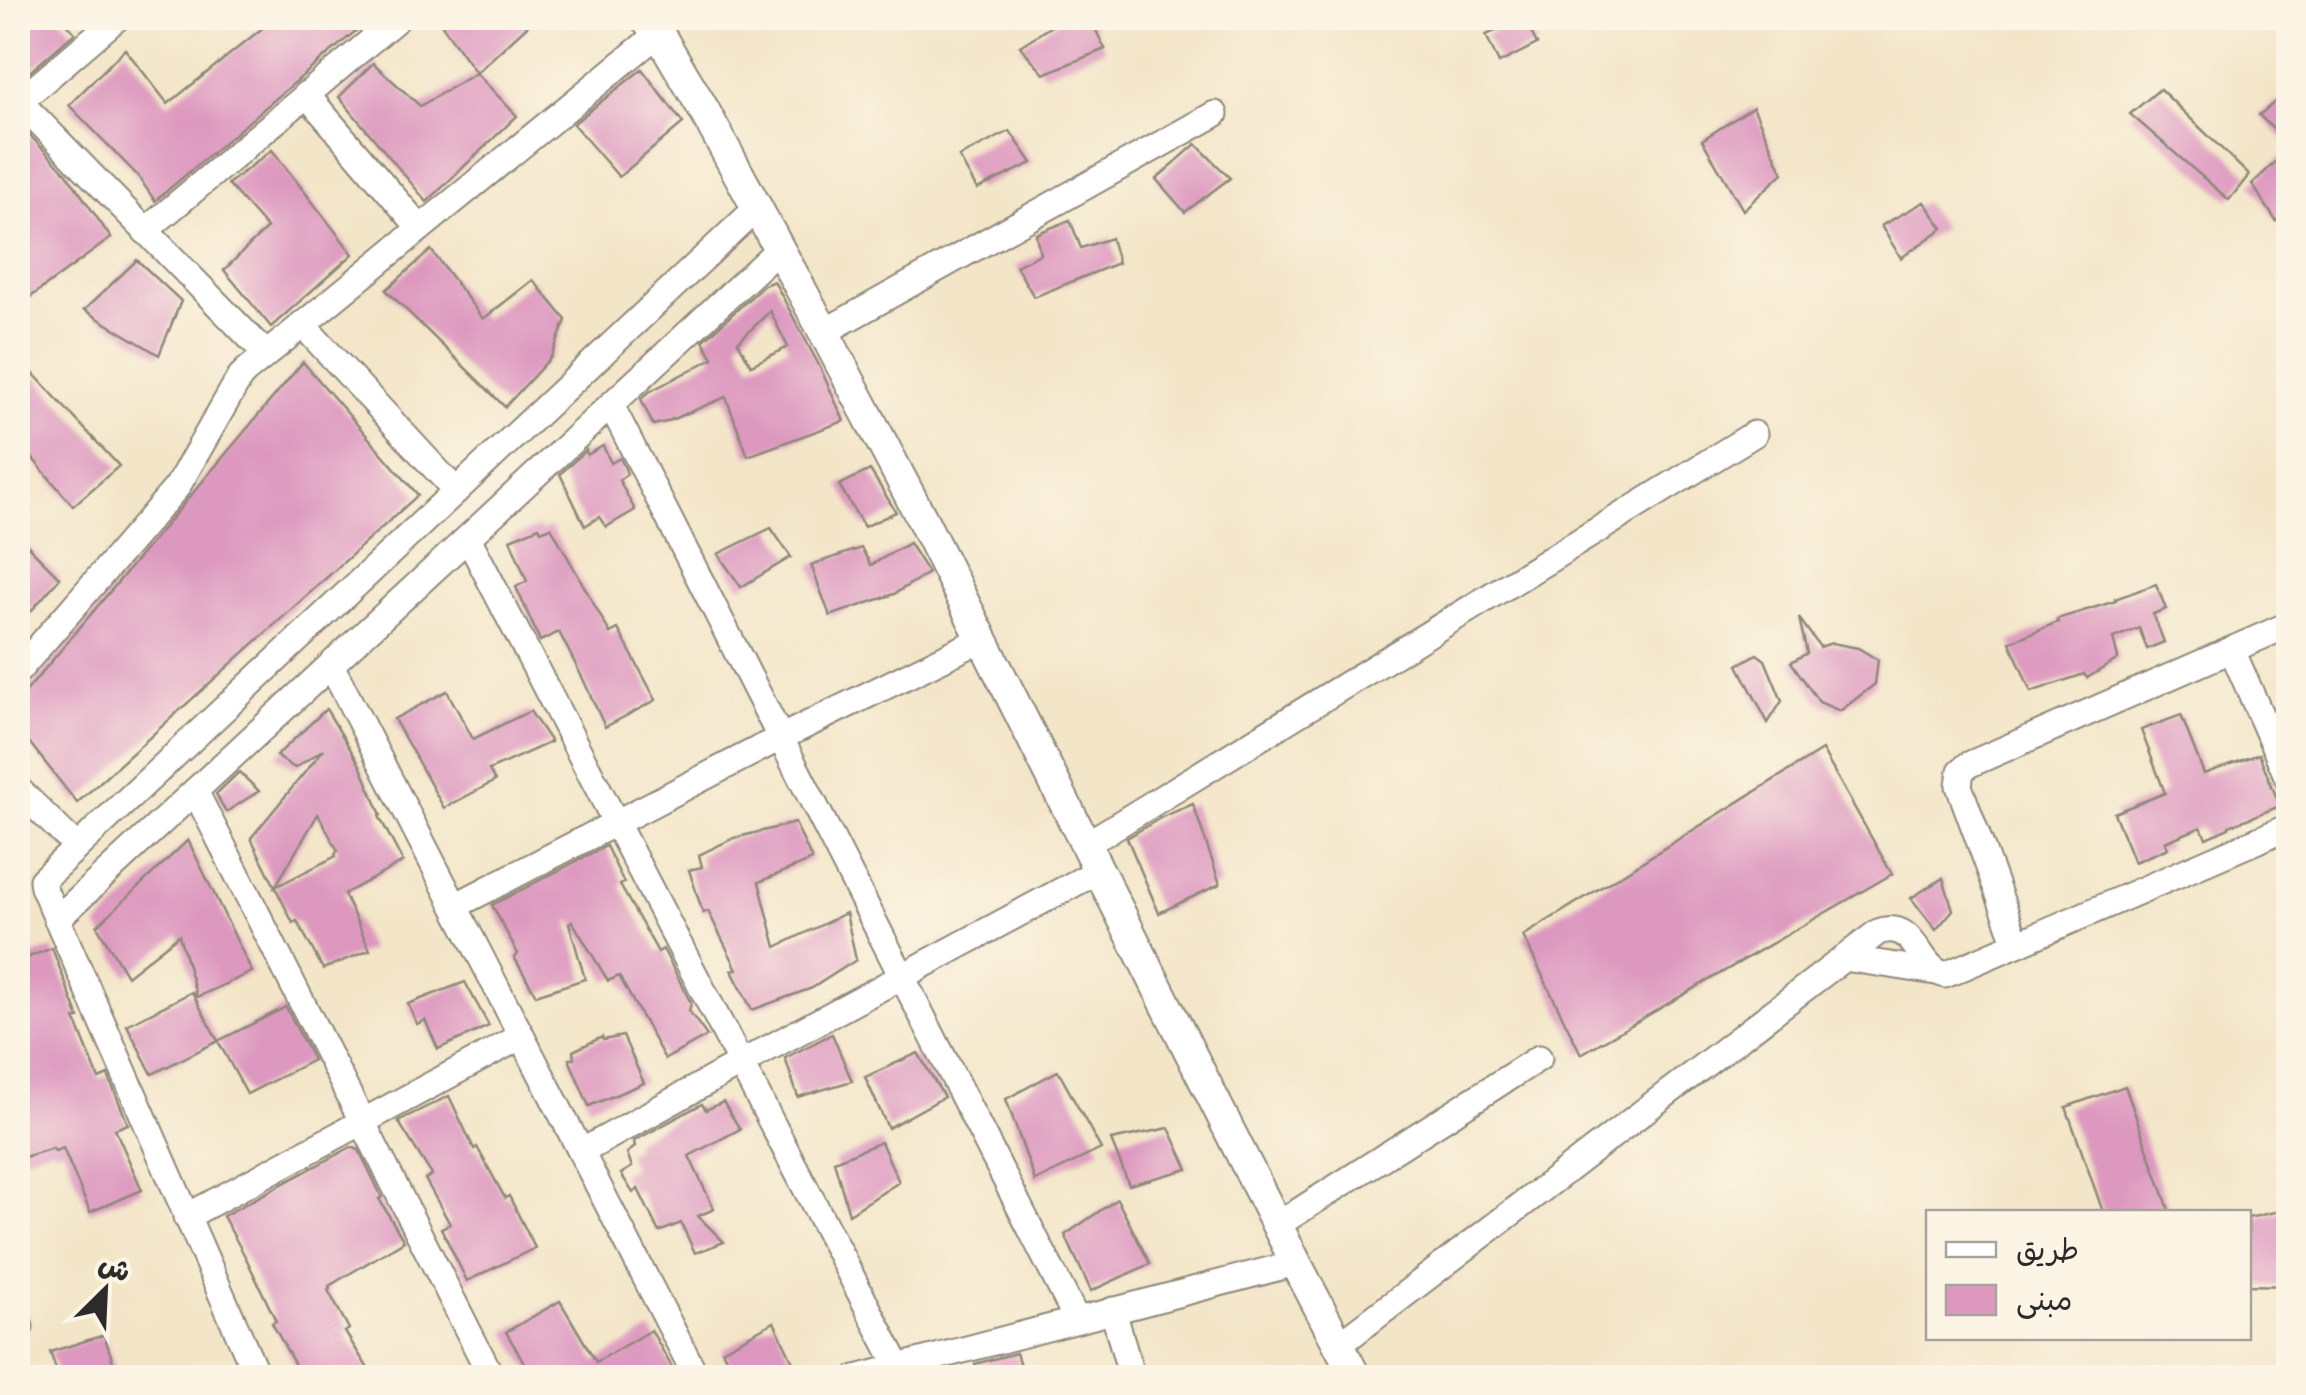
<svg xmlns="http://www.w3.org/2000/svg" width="2306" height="1395" font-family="Mali,'Playpen Sans Arabic',sans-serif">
	<rect width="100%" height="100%" fill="#fcf5e5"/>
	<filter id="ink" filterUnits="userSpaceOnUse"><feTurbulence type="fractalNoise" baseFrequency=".01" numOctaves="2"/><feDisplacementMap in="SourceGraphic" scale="20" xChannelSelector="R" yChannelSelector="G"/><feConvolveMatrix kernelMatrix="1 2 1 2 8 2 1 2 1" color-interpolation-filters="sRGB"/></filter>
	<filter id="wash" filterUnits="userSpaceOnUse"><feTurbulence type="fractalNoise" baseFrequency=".0048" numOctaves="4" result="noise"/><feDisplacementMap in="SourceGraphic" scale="40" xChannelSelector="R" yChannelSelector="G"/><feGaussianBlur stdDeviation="2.25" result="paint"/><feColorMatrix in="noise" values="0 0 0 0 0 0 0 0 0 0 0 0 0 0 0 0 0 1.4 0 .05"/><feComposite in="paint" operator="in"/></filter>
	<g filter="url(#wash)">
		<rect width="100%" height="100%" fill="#f3e5c8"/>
		<g id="blocks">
			<g fill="#dd98bf" fill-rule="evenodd">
				<path d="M18,18H61L75,33L18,82Z"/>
				<path d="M275,18H371L155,201L138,176L69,105L125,49L168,104Z"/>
				<path d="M437,18H536L476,73Z"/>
				<path d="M1064,18H1090L1105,49L1044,74L1020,46Z"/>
				<path d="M1524,18L1537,44L1499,63L1486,35Z"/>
				<path d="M373,63L420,106L476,73L517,116L427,202L339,97Z"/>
				<path d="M642,69L683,123L619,177L573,124Z"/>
				<path d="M2160,89L2249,175L2229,200L2130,114Z"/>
				<path d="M2276,101L2288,110V144L2259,115Z"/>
				<path d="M1753,107L1783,173L1743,210L1702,140Z"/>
				<path d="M18,123L67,174L111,238L29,298L18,287Z"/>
				<path d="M1010,131L1032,163L977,189L959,157Z"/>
				<path d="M1196,144L1230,178L1185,212L1156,179Z"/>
				<path d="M272,150L353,254L271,327L224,270L267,228L228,184Z"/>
				<path d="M2288,150V209L2276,221L2252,184Z"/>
				<path d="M1924,202L1943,228L1901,258L1881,226Z"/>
				<path d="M1070,220L1081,248L1111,238L1118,263L1034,297L1016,266L1040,254L1036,234Z"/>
				<path d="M431,250L483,319L533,280L566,320L551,357L505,407L386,290Z"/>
				<path d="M137,260L181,301L159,355L84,310Z"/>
				<path d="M774,281L820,367L844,421L748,456L726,397L666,422L653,425L641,399L649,392L713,358L703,341L764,285ZM770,311L788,347L751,365L738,342Z"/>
				<path d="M18,357L119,466L73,506L18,441Z"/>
				<path d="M303,362L418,495L77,803L18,728V701Z"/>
				<path d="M603,446L611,463L620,458L625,468L627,474L619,480L635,510L606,527L599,517L585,526L560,474L586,450L587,455Z"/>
				<path d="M870,470L896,512L864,527L839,485Z"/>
				<path d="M539,527L541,531L551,527L610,633L618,629L656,700L605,727L583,679L559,632L540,641L516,587L527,581L510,539Z"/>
				<path d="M771,528L791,557L741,587L718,554Z"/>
				<path d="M18,536L60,578L18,626Z"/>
				<path d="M909,543L928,573L894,594L830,616L811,565L861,548L871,565Z"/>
				<path d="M2156,584L2166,609L2153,614L2164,642L2147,649L2139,628L2113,638L2118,659L2087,678L2084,674L2031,692L2010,642L2058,622L2057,619L2116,601L2115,599Z"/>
				<path d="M1799,618L1820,647L1832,643L1858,648L1878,660L1875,684L1840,711L1819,702L1791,662L1807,653Z"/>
				<path d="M1757,654L1765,660L1782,701L1768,723L1738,665Z"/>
				<path d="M447,691L473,739L530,711L551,742L489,770L495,781L444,808L394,719Z"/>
				<path d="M326,709L360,765L381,815L379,816L403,862L344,894L370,950L323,969L297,921L293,923L251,838L324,749L295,768L276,756ZM318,814L338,851L335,853L336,856L275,887Z"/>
				<path d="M2181,715L2204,774L2259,754L2280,806L2229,826V828L2206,838L2201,827L2165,842L2168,848L2134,862L2114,813L2165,793L2141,730Z"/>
				<path d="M1822,750L1892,874L1581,1054L1523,936Z"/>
				<path d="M239,772L259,791L226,812L216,794Z"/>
				<path d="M1193,804L1220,884L1159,913L1127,838L1162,817Z"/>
				<path d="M795,823L812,860L759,882L776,947L846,913L856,960L812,988L752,1010L732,971L737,969L708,911L703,913L689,870L702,867L699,855L734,838Z"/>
				<path d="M188,840L252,972L197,997L179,935L127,976L97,926Z"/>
				<path d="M606,846L624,883L620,885L658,952L663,949L691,1003L689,1011L707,1036L665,1059L619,976L608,981L572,921L569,923L585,979L536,995L514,957L518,954L492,905Z"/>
				<path d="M1943,878L1953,910L1936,930L1911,898Z"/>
				<path d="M52,948L79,1018L75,1019L99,1079L108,1075L128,1124L115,1129L142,1190L90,1212L63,1148L55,1151L53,1148L18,1159V961Z"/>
				<path d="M465,982L489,1026L438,1049L425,1020L417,1024L408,1004Z"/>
				<path d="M192,992L218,1041L152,1074L127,1025Z"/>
				<path d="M286,1007L313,1060L247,1094L218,1041Z"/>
				<path d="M832,1034L852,1081L798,1097L785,1058Z"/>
				<path d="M623,1036L644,1083L589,1106L569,1059H574L573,1051L602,1037L603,1040Z"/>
				<path d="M918,1053L944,1097L888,1128L865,1077Z"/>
				<path d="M1058,1071L1101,1149L1035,1181L1006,1099Z"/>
				<path d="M2125,1086L2170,1212H2103L2066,1107Z"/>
				<path d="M449,1096L474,1149L477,1147L505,1198L509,1196L535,1248L467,1281L441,1228L450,1224L425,1179L432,1175L398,1121Z"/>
				<path d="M723,1102L740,1129L689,1156L714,1209L698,1216L724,1242L695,1253L681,1223L659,1232L638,1189L633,1193L621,1174L632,1167L627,1153L635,1147L634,1141L702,1104L706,1110Z"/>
				<path d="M1169,1128L1188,1169L1129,1185L1111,1140Z"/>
				<path d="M881,1142L899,1182L849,1214L834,1161Z"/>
				<path d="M351,1147L359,1150L382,1197L379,1199L404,1241L329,1286L330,1289L328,1290L349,1329L345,1332L374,1378H302L272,1323L276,1321L246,1258L223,1216Z"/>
				<path d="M1117,1199L1150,1264L1091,1291L1065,1235Z"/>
				<path d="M2288,1209V1286L2248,1285V1218Z"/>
				<path d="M560,1301L596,1362L651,1330L678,1378H533L506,1332Z"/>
				<path d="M774,1322L793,1362L748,1378H737L722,1350Z"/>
				<path d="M104,1335L115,1368L86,1378H59L50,1352Z"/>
				<path d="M1016,1353L1024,1378H977L975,1364Z"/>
			</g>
		</g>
	</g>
	<g filter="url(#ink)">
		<use href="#blocks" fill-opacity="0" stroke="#8f887a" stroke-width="2.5"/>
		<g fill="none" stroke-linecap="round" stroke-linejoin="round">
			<defs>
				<g id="minor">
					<path d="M306,94L420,228"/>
					<path d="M18,100L266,354"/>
					<path d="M19,102L117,18"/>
					<path d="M145,231L398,18"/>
					<path d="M302,324L456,491"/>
					<path d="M824,332L1215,114"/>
					<path d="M611,405L1077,1320"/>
					<path d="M468,538L898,1366"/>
					<path d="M2232,650L2288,778"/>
					<path d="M331,665L697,1378"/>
					<path d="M18,671L177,487L240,377L246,371L659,33"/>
					<path d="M18,789L77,847"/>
					<path d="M195,791L492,1378"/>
					<path d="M1085,845L1754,434"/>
					<path d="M455,906L780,738L982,639"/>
					<path d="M57,919L780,248"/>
					<path d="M2017,944L1959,786L1961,771L1968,765L2288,625"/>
					<path d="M1844,958L1936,972"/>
					<path d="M581,1152L741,1063L1098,871"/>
					<path d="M186,1217L522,1036"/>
					<path d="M1277,1225L1539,1058"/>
					<path d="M1113,1310L1132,1378"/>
					<path d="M18,1319L20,1327"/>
					<path d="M1340,1344L1878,932C1916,918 1917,968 1945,975L2288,827"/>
					<path d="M258,1378L43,887L42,880L758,207"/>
					<path d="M856,1378L1296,1263"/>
				</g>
				<path id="major" d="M645,18L662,39L704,110L824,332L922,519L1296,1263L1356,1378"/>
			</defs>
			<use href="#minor" stroke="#8f887a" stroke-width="29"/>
			<use href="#major" stroke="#8f887a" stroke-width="34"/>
			<use href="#minor" stroke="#fff" stroke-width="25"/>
			<use href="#major" stroke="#fff" stroke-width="30"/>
		</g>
	</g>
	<rect width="2306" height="1395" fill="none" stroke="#fcf5e5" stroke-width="60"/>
	<rect x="1926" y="1210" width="325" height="130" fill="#fcf5e5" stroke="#a8a49b" stroke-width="2.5"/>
	<rect x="1946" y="1242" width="50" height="15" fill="#ffffff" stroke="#a8a49b" stroke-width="2.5"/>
	<text x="2016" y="1260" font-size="30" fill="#2b2b2b">طريق</text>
	<rect x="1946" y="1285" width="50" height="30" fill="#dd98bf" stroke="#a8a49b" stroke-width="2.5"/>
	<text x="2016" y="1310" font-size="30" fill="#2b2b2b">مبنى</text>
	<g transform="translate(105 1290) rotate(24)" stroke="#fcf5e5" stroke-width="8" paint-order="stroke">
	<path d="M0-8L18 38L0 25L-18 38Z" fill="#2b2b2b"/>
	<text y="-15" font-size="28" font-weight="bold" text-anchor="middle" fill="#2b2b2b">ش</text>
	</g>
</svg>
